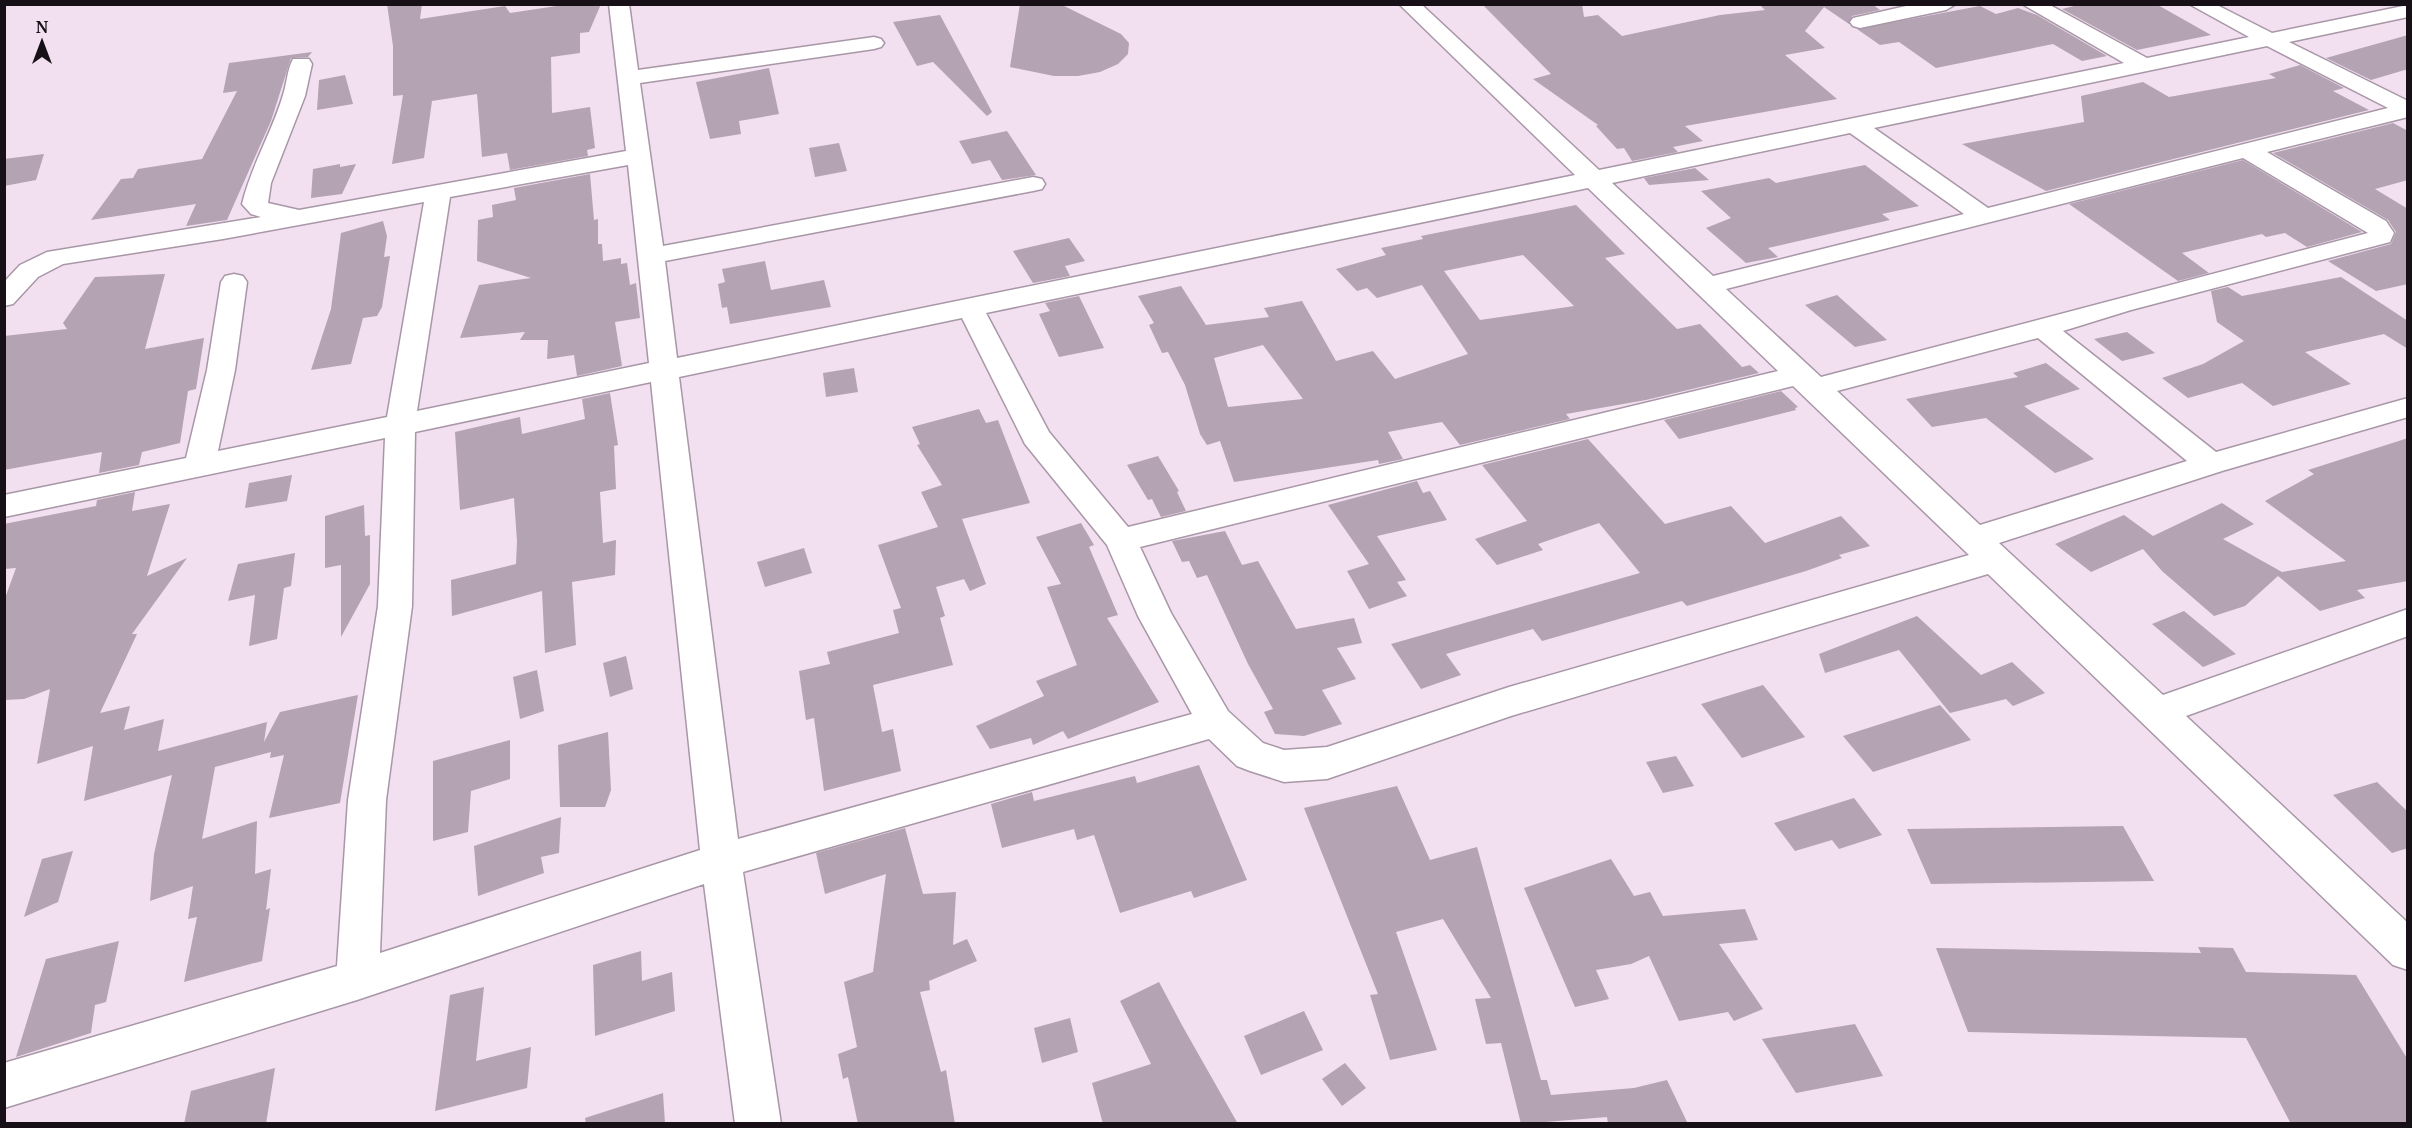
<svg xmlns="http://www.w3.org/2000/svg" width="2412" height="1128" font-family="'Noto Serif',serif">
	<rect width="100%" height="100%" fill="#f2dff0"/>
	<g fill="#b4a3b3" fill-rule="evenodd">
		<path d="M387,4H422L420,19L505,6L510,13L570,4H601L589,32L580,33V53L551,57L552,113L590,107L595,148L587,150L588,156L510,170L507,153L482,157L477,94L432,101L424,158L392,164L403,95L393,96V46Z"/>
		<path d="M1020,4H1060L1121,34L1129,43L1128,54L1118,64L1100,72L1078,76H1054L1010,67Z"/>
		<path d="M1482,4H1582L1584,17L1598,15L1622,36L1720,15L1765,10L1759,4H1872L1880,10L1852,16L1849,24L1824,7L1805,31L1825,48L1785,55L1837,99L1685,126L1703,141L1673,147L1678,152L1632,161L1624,148L1617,149L1596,126L1598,125L1533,79L1551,74Z"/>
		<path d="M2082,4H2156L2211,35L2137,50L2062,9Z"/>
		<path d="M1980,6L1996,14L2018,8L2037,15L2107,56L2082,61L2053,44L1936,68L1899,42L1880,45L1857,29Z"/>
		<path d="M940,15L992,112L987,116L933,62L917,66L893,22Z"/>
		<path d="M2408,35V69L2371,80L2326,58Z"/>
		<path d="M312,52L308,57L291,58L271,121L227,220L186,226L196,204L91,220L121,179L133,178L138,169L202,159L237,91L223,93L229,63Z"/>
		<path d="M2300,65L2344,88L2333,91L2369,110L2046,191L1962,144L2084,122L2081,96L2143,82L2169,97L2276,78L2269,74Z"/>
		<path d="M769,68L779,114L739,121L741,134L710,139L696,82Z"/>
		<path d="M345,75L353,104L317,110L319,80Z"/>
		<path d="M2393,123L2408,131V180L2375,189L2408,209V284L2376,291L2328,261L2391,244L2396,232L2388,220L2273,153Z"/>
		<path d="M1007,131L1036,175L1002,180L990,160L972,164L959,141Z"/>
		<path d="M839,143L847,171L815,177L809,148Z"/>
		<path d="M44,154L36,180L4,186V159Z"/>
		<path d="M2243,160L2362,232L2307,247L2285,233L2266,237L2262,234L2182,253L2209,273L2178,281L2069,204Z"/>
		<path d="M340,164V167L356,164L342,194L311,198L313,169Z"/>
		<path d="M1865,165L1919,206L1882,214L1890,220L1768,248L1778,257L1746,263L1706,228L1731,218L1701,191L1769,178L1776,183Z"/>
		<path d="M1695,168L1709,180L1649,185L1644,178Z"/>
		<path d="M590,174L594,220L598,219V244H602L603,261L621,258V264L627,263L630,285L636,283L640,318L615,322L622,366L577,376L574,355L547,359L548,340H520L525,332L460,338L479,285L531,278L477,261L478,220L493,217L492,205L516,200L514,188Z"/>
		<path d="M1576,205L1625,254L1605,258L1677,329L1700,324L1742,367L1750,365L1759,373L1646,400L1566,414L1570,419L1460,445L1442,422L1388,432L1403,459L1379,464L1378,460L1234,482L1220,441L1207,445L1200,434L1185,385L1168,352L1162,353L1149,325L1154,323L1138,296L1181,286L1206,325L1269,317L1264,308L1302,301L1336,361L1373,351L1395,379L1468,354L1422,285L1377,298L1367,288L1357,291L1336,269L1386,255L1381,248L1423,239L1421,236ZM1523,255L1574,306L1480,320L1444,271ZM1263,345L1303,399L1228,407L1214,358Z"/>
		<path d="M383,221L387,236L384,257L390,256L382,307L377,316L363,318L351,364L311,370L331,309L341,233Z"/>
		<path d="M1069,238L1085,261L1065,266L1070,276L1033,283L1013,251Z"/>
		<path d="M765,261L771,290L824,280L831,307L730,324L727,307L722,308L718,284L725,282L722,269Z"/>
		<path d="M165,274L145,349L204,338L196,389L188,391L180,443L142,452L139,465L99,473L102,452L4,470V336L67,329L63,323L95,277Z"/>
		<path d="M2341,277L2408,321V349L2384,334L2305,352L2351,384L2273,406L2242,383L2188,398L2162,378L2203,364L2244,341L2217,322L2211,291L2228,287L2242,296Z"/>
		<path d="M1837,295L1887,340L1855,347L1805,305Z"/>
		<path d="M1079,296L1104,348L1059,357L1039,314L1050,311L1045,303Z"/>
		<path d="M2127,332L2155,353L2122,361L2094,339Z"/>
		<path d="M2046,363L2080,389L2024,406L2094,459L2055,473L1986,418L1932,427L1906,399L2018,377L2013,373Z"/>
		<path d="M854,368L858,392L826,397L823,373Z"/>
		<path d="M1781,391L1798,407L1795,408L1796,410L1679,439L1664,420Z"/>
		<path d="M610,393L618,445L614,446L616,489L600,492L603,543L616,540L615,575L572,582L576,645L545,653L542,591L452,616L451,580L516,564L517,541L514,498L460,510L455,432L520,417L522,434L585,419L582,399Z"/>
		<path d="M979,409L986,423L998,420L1030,503L962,519L986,584L970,591L964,579L936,587L945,616L940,618L953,665L873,685L882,732L893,729L901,771L824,791L814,718L806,720L799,671L830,664L827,652L899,633L893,610L901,608L878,545L938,527L921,492L942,485L917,445L920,444L912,427Z"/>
		<path d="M2408,438V581L2357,590L2365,598L2320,611L2278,576L2245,606L2214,616L2162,571L2143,549L2091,572L2055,544L2124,515L2153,536L2222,503L2254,524L2223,539L2282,572L2346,561L2265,501L2314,474L2308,470Z"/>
		<path d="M1588,439L1665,524L1731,506L1765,543L1841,516L1870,546L1839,555L1842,558L1806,571L1687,606L1682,601L1542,641L1533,629L1446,654L1461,675L1421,689L1391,644L1640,573L1599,523L1538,544L1543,550L1497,565L1475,539L1527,521L1482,465Z"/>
		<path d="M1158,456L1179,491L1177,492L1186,511L1161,517L1152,499L1148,500L1127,465Z"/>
		<path d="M292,475L287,501L245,508L249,483Z"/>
		<path d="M1417,481L1423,493L1430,491L1447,520L1377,536L1406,580L1397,582L1407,596L1369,609L1347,571L1369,564L1328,505Z"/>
		<path d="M135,492L132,511L170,504L147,576L187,558L132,634H137L100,713L130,706L124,730L164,719L158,751L267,722L264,742L280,712L358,695L340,803L269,818L284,755L270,758L271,752L215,767L202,839L257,821L255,874L271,869L266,910L270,908L262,961L184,982L197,917L188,919L193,886L150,901L154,854L172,775L84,801L93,746L37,764L50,689L24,699L4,700V601L16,568L4,569V524L96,506L97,500Z"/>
		<path d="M364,505L365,536L370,535V584L341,637V565L325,568V516Z"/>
		<path d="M1081,523L1094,545L1089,547L1118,615L1107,618L1159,702L1068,739L1063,731L1033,745L1031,738L990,749L976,726L1044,696L1036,681L1077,665L1047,587L1061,584L1036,537Z"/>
		<path d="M1225,531L1242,565L1258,561L1296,629L1354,618L1362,643L1337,648L1356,679L1322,690L1342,724L1304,736L1275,734L1264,712L1273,709L1248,664L1207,575L1197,578L1189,561L1182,562L1172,541Z"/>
		<path d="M804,548L812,573L765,587L757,562Z"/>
		<path d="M295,553L291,586L284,588L277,639L249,646L255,595L228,601L238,564Z"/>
		<path d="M2184,611L2236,654L2203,667L2152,624Z"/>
		<path d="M1917,616L1981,675L2012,662L2045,693L2013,706L2006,699L1950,713L1899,650L1825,673L1819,654Z"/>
		<path d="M626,656L633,689L610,697L603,663Z"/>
		<path d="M537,670L544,711L520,719L513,677Z"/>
		<path d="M1763,685L1805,737L1742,758L1701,704Z"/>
		<path d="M1940,705L1971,740L1873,772L1843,736Z"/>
		<path d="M608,732L611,790L605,807H560L558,745Z"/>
		<path d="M510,740V779L471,791L468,832L433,841V761Z"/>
		<path d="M1676,756L1694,786L1663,793L1646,762Z"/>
		<path d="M1199,765L1247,880L1194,898L1191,891L1120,913L1094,835L1077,840L1074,829L1002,848L991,804L1032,792L1034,801L1135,776L1137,783Z"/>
		<path d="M2377,782L2408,812V848L2392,853L2333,795Z"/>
		<path d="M1397,786L1430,860L1477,847L1541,1080H1547L1551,1095L1634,1088L1667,1080L1688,1124H1608L1607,1117L1521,1124L1501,1043L1486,1044L1475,999L1491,998L1443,919L1396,932L1437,1050L1390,1060L1370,995L1378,994L1304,808Z"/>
		<path d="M1854,798L1882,835L1839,849L1832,840L1795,851L1774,823Z"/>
		<path d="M561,817L559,853L541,857L544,873L478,896L474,846Z"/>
		<path d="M2123,826L2154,881L1931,884L1907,829Z"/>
		<path d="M905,828L923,894L956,892L953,945L967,939L977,961L929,981L930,990L920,992L941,1072L946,1070L955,1124H858L848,1077L843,1079L838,1054L857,1047L844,982L873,972L886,874L825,894L816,853Z"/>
		<path d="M73,851L58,902L24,917L42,859Z"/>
		<path d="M1611,859L1634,896L1650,892L1663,916L1745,909L1758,940L1719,944L1763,1009L1734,1021L1728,1012L1679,1021L1649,956L1631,964L1596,970L1609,999L1575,1007L1524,888Z"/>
		<path d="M119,941L106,1002L95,1005L91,1033L16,1057L46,959Z"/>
		<path d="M2198,947L2233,948L2246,972L2356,975L2408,1060V1124H2291L2246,1038L1968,1032L1936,948L2201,953Z"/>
		<path d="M641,951L642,981L672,972L675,1011L595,1036L593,965Z"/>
		<path d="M1159,982L1183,1027L1238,1124H1103L1092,1083L1151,1064L1120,1001Z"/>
		<path d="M484,987L476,1061L531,1047L527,1088L435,1111L450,995Z"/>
		<path d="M1304,1011L1323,1050L1261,1075L1244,1036Z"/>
		<path d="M1070,1018L1078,1052L1042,1063L1034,1028Z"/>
		<path d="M1855,1024L1883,1076L1796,1093L1762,1039Z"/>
		<path d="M1345,1063L1366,1088L1342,1106L1322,1079Z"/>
		<path d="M275,1068L266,1124H184L191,1091Z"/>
		<path d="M663,1093L665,1124H586L585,1118Z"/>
	</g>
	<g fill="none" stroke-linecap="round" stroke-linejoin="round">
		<defs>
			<g id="minor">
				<path d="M609,4H629L638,70L874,37L881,39L884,43L881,47L874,49L640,83L663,246L1033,177L1042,179L1045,184L1042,189L1033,191L665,261L677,358L1575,175L1399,4H1421L1599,170L2124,63L2022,4H2048L2147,58L2249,37L2189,4H2215L2272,33L2408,5V17L2289,42L2408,101V117L2267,152L2386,221L2394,233L2390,242L2131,310L2063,331L2216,452L2408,398V417L2222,471L1999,543L2163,695L2408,609V636L2186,716L2408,923V970L2393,965L1988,574L1511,716L1327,779L1284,782L1250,771L1237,766L1209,739L743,872L781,1124H735L704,884L357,1000L4,1108V1063L337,966L348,800L378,606L385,438L4,517V495L186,458L207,370L221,282L225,276L234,274L243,276L247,282L235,370L218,451L387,417L424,202L223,239L63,264L38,277L13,304L4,306V282L20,265L47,252L261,217L251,214L242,204C251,166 272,132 283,95C287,83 287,70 293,59H309L312,64L305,96L271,183L268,203L299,210L626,151ZM2267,46L2388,108L1988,208L1874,128ZM1850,133L1964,214L1713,276L1612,183ZM2243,158L2368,233L1821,377L1726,289ZM628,165L649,363L417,411L450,197ZM1588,188L1778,371L1128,527L1049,432L986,313ZM962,318L1025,444L1107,545L1138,616L1192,714L738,839L679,377ZM2038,338L2187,461L1980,525L1837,391ZM651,382L700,850L380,953L386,800L412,606L415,432ZM1793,386L1969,555L1509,687L1327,747L1284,750L1263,743L1228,711L1171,613L1140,547Z"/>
				<path d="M1915,4H1956L1946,10L1860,28L1853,26L1850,22L1853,18Z"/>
			</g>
		</defs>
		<use href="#minor" stroke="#a897a7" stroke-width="3"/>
		<use href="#minor" fill="#fff" fill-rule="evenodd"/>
	</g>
	<rect width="2412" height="1128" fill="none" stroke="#171117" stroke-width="12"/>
	<g transform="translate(42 42)" stroke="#f2dff0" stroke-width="4.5" paint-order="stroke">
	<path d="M0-4.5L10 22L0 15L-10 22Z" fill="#171117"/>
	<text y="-9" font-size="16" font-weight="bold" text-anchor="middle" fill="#171117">N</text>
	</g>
</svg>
